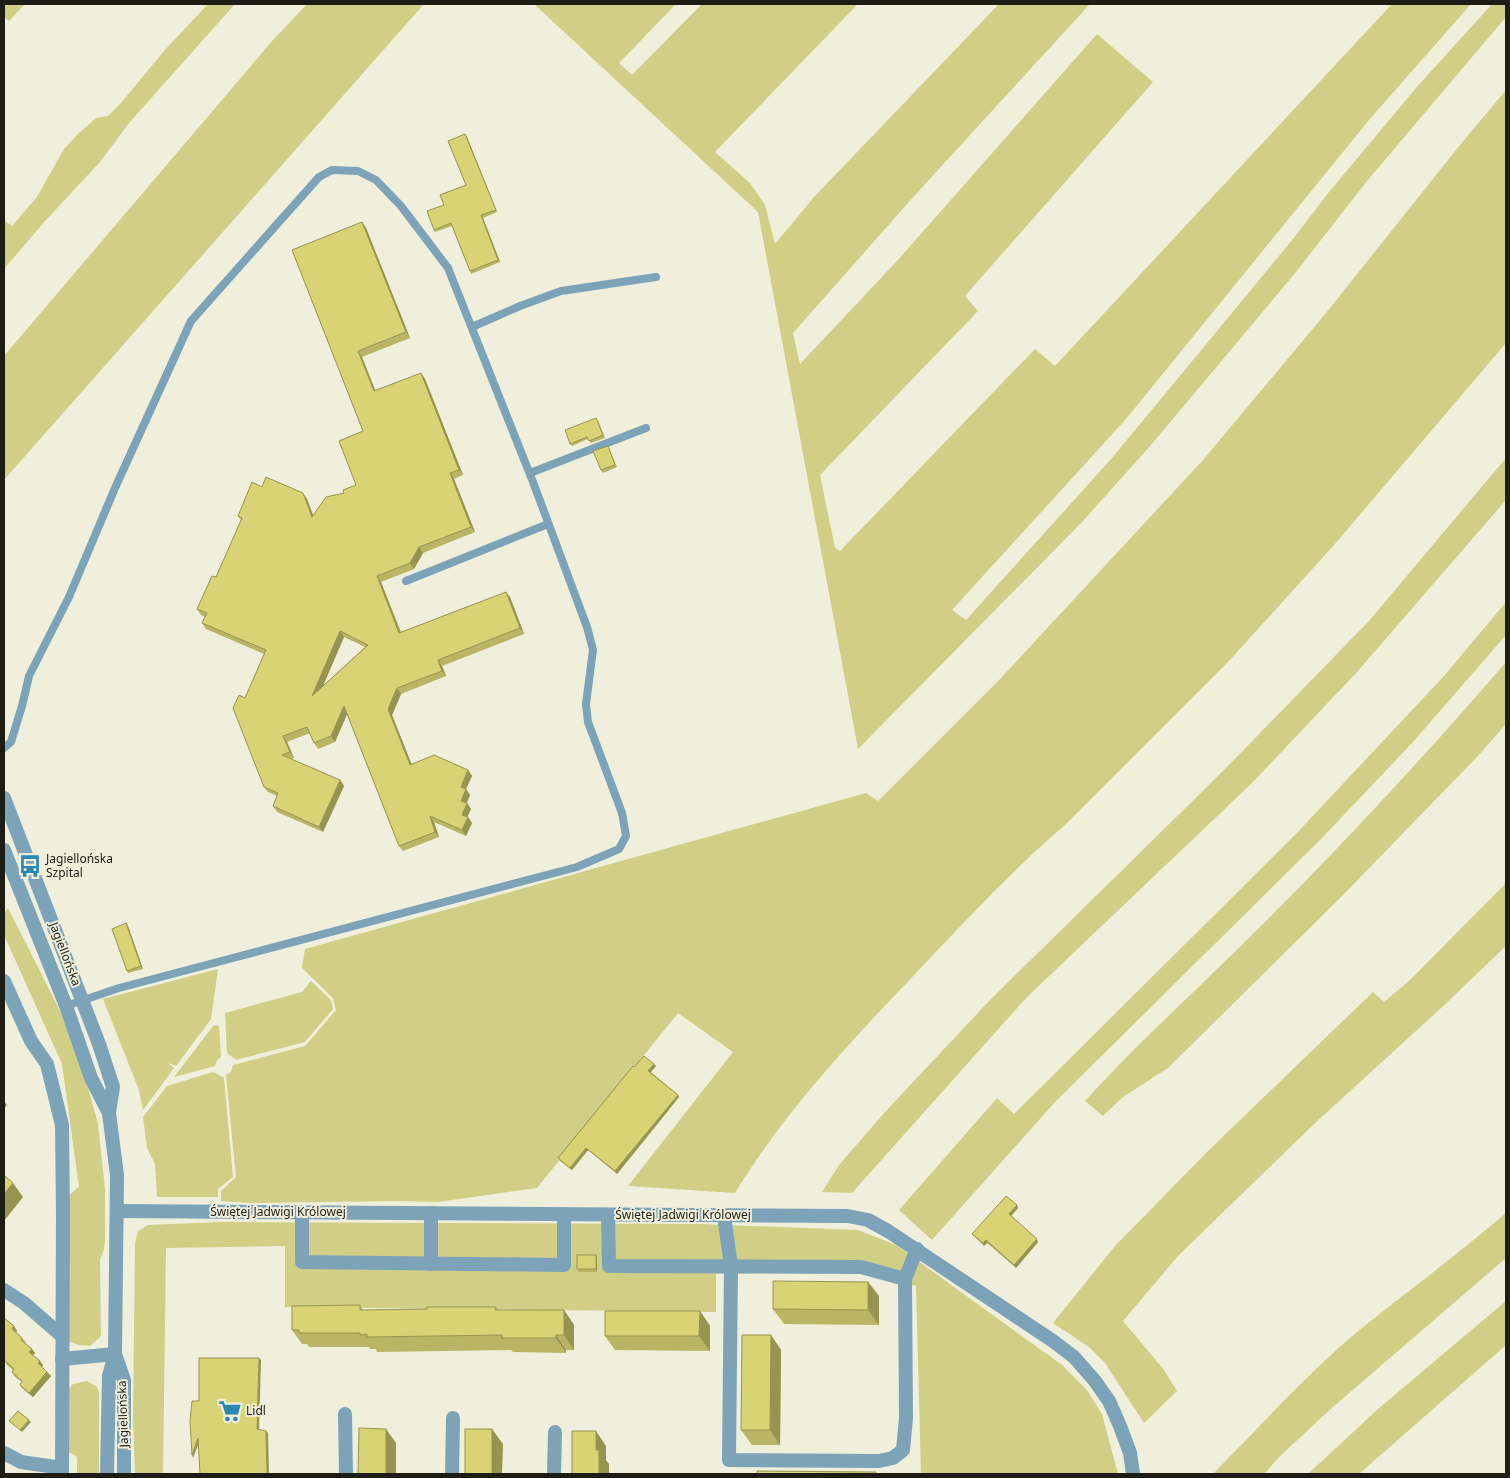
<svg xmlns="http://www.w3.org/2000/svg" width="1510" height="1478" font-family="'Noto Sans',sans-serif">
	<rect width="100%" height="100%" fill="#efefdc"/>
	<g fill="#d1ce86">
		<path d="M4,4H25L9,21L4,17Z"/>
		<path d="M208,4H235L129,123L100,162L45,221L4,269V220L12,226L37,197L64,149L78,134L96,118L108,116L121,103L164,51Z"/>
		<path d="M307,4H424L4,480V356L273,40Z"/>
		<path d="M534,4H676L619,63L632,75L702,4H858L715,152L750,183L765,205L775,244L814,197L999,4H1090L916,194L793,333L800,364L897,261L1097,34L1153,82L965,296L978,311L820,475L835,548L840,551L1035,349L1055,366L1392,4H1471L1369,120L1126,419L952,610L966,620L1112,458L1293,239L1329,192L1416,88L1492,4H1506V17L1367,181L1296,272L1151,445L1083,521L858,749L758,212Z"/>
		<path d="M1506,90V343L1334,545L1228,662L1065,825C1012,870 965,921 917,972C851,1041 785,1111 735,1193L628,1186L733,1052L678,1013L537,1188L438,1202L396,1201L250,1203L221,1201V1191L236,1177L226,1075L231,1072L233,1065L305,1046L336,1010L333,998L302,968L305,949L866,793L878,801L1001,678L1203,460L1326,313L1460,145Z"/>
		<path d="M1506,458V500L1357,672L1252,783L1026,998L852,1193L822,1192L839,1165L885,1112L990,1000L1222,772L1369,621Z"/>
		<path d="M1506,602V635L1413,742L1321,839L1056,1101L932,1240L899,1210L997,1098L1014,1114L1295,835L1444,676Z"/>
		<path d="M1506,662V724L1477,757L1343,895L1168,1068L1123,1097L1103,1116L1085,1101C1144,1036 1209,979 1270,917C1352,835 1431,749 1506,662Z"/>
		<path d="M1506,883V946L1440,1009L1314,1124L1178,1256L1123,1321L1164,1370L1177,1391L1144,1423L1105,1363L1089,1347L1053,1323L1115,1246L1208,1151L1373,992L1384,1002L1409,981Z"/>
		<path d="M8,908L62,1015L87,1084L98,1124L105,1189V1240L104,1249L100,1260L101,1336L90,1346L79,1345L68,1341L67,1197L79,1187L62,1064L4,935V913Z"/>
		<path d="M218,969L211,1019L176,1066L168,1063L174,1068L143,1110L139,1090L103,999Z"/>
		<path d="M311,981L331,1000L333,1009L305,1042L236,1060L227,1053L225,1013L302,992Z"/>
		<path d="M214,1025L219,1026L221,1057L217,1060L215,1066L174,1077Z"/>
		<path d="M213,1072L224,1078L233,1177L218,1189V1197H157L155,1164L147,1148L143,1117L167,1086Z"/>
		<path d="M1506,1213V1258L1333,1407L1280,1456L1264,1474H1213C1260,1426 1306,1375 1357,1332C1407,1292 1458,1254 1506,1213Z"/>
		<path d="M222,1222L701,1224L858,1230L896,1245L1062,1365L1087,1390L1102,1414L1118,1474H921L916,1286L860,1272L716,1274V1312L285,1307V1246L166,1248L163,1474H135L133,1420L135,1243L138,1231L148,1225Z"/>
		<path d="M1506,1301V1345L1359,1474H1308L1378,1409Z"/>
		<path d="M87,1381L96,1386L99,1392V1474H77V1457L69,1452L67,1391L73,1384Z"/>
	</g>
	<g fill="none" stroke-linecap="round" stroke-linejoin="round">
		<g stroke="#7da3b9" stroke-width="8">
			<path d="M472,327L520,306L561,291L656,277"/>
			<path d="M530,473L646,428"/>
			<path d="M406,581L548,524"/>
			<path d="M4,748L11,742L22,706L29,676L69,597L115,488L191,321L319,177L332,170L358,171L376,180L401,206L448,268L533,482L587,627L593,650L586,704L588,722L622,813L626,836L619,849L577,867L119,988L66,1006"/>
		</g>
		<g stroke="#7da3b9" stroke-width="14">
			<path d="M4,981L31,1041L47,1064L62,1125L63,1215L62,1474"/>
			<path d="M117,1211L848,1216L868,1220L888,1231L1053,1341L1074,1357L1095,1381L1109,1401L1120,1426L1130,1453L1133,1474"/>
			<path d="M302,1212V1262L564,1265V1214"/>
			<path d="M608,1215L609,1266L861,1267L905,1279"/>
			<path d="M724,1216L731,1266L729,1460L879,1461L893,1458L903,1450L906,1418L905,1279L917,1249"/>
			<path d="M431,1264V1213"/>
			<path d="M4,1290L24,1303L62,1336"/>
			<path d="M62,1359L115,1354"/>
			<path d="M345,1414L346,1474"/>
			<path d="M4,1453L21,1462L62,1468"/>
			<path d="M452,1474L453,1418"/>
			<path d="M554,1474L555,1432"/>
		</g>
		<g stroke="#7da3b9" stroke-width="14">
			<path d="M4,798L99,1044L113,1087L109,1113L117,1175L115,1354L109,1376L107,1474"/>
			<path d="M4,850L66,1006L91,1078L109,1113"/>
			<path d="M115,1354L124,1380V1474"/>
		</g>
	</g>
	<g fill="#bab564" fill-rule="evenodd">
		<path d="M465,134L467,137L497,212L483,218L500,262L471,274L470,271L452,226L435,232L434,230L444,205L466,185Z"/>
		<path d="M362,222L366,228L410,338L362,357L375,391L421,373L425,379L463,475L454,479L475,532L423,553L414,569L381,582L401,632L510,597L524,634L442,666L446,676L401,694L392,715L411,764L468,770L472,776L466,789L470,795L467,803L471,809L467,817L472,823L466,836L434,822L439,837L403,851L399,846L347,714L335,742L318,749L314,743L310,733L287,742L294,758L291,759L340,780L344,786L323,832L277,812L273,806L277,796L268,792L264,787L245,698L264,654L206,629L202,623L205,617L201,615L197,609L216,577L241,520L238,516L262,487L307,499L313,515L344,493L356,485L363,431L292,250ZM344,637L365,647L323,686Z"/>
		<path d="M598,420L605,438L591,443L588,439L572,446L570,444Z"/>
		<path d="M608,446L609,448L617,467L603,473L601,470Z"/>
		<path d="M128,926L143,969L128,973L127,971Z"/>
		<path d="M656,1066L651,1072L678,1095L679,1097L617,1174L588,1150L572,1170L560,1161L558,1158L634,1067Z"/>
		<path d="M1017,1205L1018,1208L1011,1216L1038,1242L1016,1268L987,1243L984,1246L972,1234Z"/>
		<path d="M597,1258V1272H579L577,1269Z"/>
		<path d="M868,1282L879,1296V1325L784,1324L773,1309Z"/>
		<path d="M360,1305L363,1310L427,1309L496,1307L498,1310H564L574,1325V1350H566V1353L513,1352L511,1350L377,1352L376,1349H370L369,1347H309L307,1344H302L292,1330Z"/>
		<path d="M700,1311L710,1326V1351L615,1350L605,1336Z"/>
		<path d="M4,1318L14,1326L17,1331L16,1332L26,1342L25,1343L32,1349L35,1353L33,1355L43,1365L42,1367L51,1376L33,1397L23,1389L20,1385L22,1382L15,1377L12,1372L13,1370L7,1365L4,1361Z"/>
		<path d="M771,1335L781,1350L780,1445H752L741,1430Z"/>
	</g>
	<g fill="#979451">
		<path d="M465,134L467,137L497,212L496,210Z"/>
		<path d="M481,215L483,218L500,262L498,260Z"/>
		<path d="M362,222L366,228L410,338L406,332Z"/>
		<path d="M358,351L362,357L378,397L374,391Z"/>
		<path d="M421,373L425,379L463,475L459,470Z"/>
		<path d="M450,473L454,479L475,532L471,527Z"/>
		<path d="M303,493L307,499L316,523L312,517Z"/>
		<path d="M419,547L423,553L414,569L410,563Z"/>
		<path d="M377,576L381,582L403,639L399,633Z"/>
		<path d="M506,592L510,597L524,634L520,628Z"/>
		<path d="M340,631L344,637L316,702L312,696Z"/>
		<path d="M438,660L442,666L446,676L442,671Z"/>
		<path d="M397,688L401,694L392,715L414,770L410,765L388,709Z"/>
		<path d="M344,706L348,712L335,742L331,736Z"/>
		<path d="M283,736L287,742L294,758L290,752Z"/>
		<path d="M468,770L472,776L464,793L461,787Z"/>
		<path d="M340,780L344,786L323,832L319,827Z"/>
		<path d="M466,789L470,795L465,806L461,801Z"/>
		<path d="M467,803L471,809L466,820L462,815Z"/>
		<path d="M430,816L434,822L439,837L435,832Z"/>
		<path d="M468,817L472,823L466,836L462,830Z"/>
		<path d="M126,923L128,926L143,969L141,966Z"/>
		<path d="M654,1064L656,1066L650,1073L648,1071Z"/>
		<path d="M678,1095L679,1097L617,1174L615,1171Z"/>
		<path d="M4,1101L7,1105L4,1109Z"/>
		<path d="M586,1148L588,1150L572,1170L570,1168Z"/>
		<path d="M13,1183L23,1197L4,1221V1194Z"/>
		<path d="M1017,1205L1018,1208L1011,1216L1009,1214Z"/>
		<path d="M1037,1239L1038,1242L1016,1268L1014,1265Z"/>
		<path d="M986,1240L987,1243L984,1246L983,1243Z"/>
		<path d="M596,1255L597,1258V1272L596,1269Z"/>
		<path d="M868,1282L879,1296V1325L868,1310Z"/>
		<path d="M564,1310L574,1325V1350L564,1335Z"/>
		<path d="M700,1311L710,1326V1351L699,1336Z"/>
		<path d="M14,1326L17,1331L15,1333L12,1329Z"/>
		<path d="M556,1335L566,1350V1353L556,1338Z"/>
		<path d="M771,1335L781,1350L780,1445L770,1430Z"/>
		<path d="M32,1349L35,1353L32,1356L29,1352Z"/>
		<path d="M259,1358L261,1360L259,1432L257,1429Z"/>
		<path d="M40,1361L43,1365L41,1368L38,1363Z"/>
		<path d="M47,1372L51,1376L33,1397L29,1393Z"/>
		<path d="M29,1420L31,1422L22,1432L20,1430Z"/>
		<path d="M386,1429L396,1443V1474H386Z"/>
		<path d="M492,1429L503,1444L502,1474H492Z"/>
		<path d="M266,1431L268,1433L269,1474H267Z"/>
		<path d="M596,1431L606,1446V1460L609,1464V1474H599L596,1450Z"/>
		<path d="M198,1438L200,1440L193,1458L192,1455Z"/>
	</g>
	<g fill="#d8d374" stroke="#979451" fill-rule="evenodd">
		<path d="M465,134L496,210L481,215L498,260L470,271L451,223L434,230L427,211L444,205L440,195L466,185L448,141Z"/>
		<path d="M362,222L406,332L358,351L374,391L421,373L459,470L450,473L471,527L419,547L410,563L377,576L399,633L506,592L520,628L438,660L442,671L397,688L388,709L410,765L434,755L468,770L461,787L466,789L461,801L467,803L462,815L468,817L462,830L430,816L435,832L399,846L344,706L331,736L314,743L307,727L283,736L290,752L282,755L340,780L319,827L273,806L278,793L264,787L233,708L239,695L245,698L266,650L202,623L207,613L197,609L212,576L216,577L242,518L238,516L252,482L262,487L266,477L303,493L312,517L326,497L344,493L343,490L356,485L339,441L363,431L292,250ZM340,631L368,645L312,696Z"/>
		<path d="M596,418L603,435L589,441L587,437L570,444L565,430Z"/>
		<path d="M608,446L615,465L601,470L593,451Z"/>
		<path d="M126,923L141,966L127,971L112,929Z"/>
		<path d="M644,1056L654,1064L648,1071L678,1095L615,1171L586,1148L570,1168L558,1158L633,1066L634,1067Z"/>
		<path d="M4,1175L13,1183L4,1194Z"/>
		<path d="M1006,1196L1017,1205L1009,1214L1037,1239L1014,1265L986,1240L983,1243L972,1234Z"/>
		<rect x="577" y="1255" width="19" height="14"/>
		<path d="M773,1281L868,1282V1310L773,1309Z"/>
		<path d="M360,1305V1310L427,1309V1307H496L495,1310H564V1335H556V1338H502V1335L367,1337V1334L360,1335V1333H299V1330H292V1306Z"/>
		<path d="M605,1311H700L699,1336H605Z"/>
		<path d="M4,1318L14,1326L12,1329L22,1338L21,1340L32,1349L29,1352L40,1361L38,1363L47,1372L29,1393L20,1385L22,1381L12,1372L14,1369L4,1360L5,1358L4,1357Z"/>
		<path d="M742,1335H771L770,1430H741Z"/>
		<path d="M199,1358H259L257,1429L266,1431L267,1474H200L198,1438L192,1455L190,1421L192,1401H199Z"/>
		<path d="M18,1411L29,1420L20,1430L9,1421Z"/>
		<path d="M359,1428L386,1429V1474H358Z"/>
		<rect x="465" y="1429" width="27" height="45"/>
		<path d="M572,1431H596V1450H599V1474H572Z"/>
		<path d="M757,1471L876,1472V1474H757Z"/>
	</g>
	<defs>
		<symbol id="bus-bare" viewBox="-9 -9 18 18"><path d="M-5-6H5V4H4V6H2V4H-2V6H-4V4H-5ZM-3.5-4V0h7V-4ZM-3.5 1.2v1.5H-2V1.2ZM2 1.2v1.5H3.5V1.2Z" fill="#2b87b4" stroke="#efefdc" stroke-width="2.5" paint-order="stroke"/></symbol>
		<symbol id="supermarket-bare" viewBox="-9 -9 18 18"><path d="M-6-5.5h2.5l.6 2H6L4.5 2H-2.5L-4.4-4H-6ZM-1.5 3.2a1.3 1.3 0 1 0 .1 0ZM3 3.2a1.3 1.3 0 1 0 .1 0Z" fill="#2b87b4" stroke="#efefdc" stroke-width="2.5" paint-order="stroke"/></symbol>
	</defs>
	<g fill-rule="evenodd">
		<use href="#bus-bare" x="14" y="850" width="32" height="32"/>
		<use href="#supermarket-bare" x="214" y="1395" width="32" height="32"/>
	</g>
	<g text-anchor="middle" stroke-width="4" stroke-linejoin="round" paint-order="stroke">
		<g font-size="12" fill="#1d1d16" stroke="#efefdc" text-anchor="start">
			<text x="46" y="863">Jagiellońska<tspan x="46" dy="14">Szpital</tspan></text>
			<text x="246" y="1415">Lidl</text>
		</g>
		<g font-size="12" fill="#1d1d16" stroke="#efefdc">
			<text transform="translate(65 954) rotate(69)" y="4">Jagiellońska</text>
			<text x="278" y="1216">Świętej Jadwigi Królowej</text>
			<text x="683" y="1219">Świętej Jadwigi Królowej</text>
			<text transform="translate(123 1414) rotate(-92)" y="4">Jagiellońska</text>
		</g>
	</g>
	<rect width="1510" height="1478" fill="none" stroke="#1d1d16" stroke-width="10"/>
</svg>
